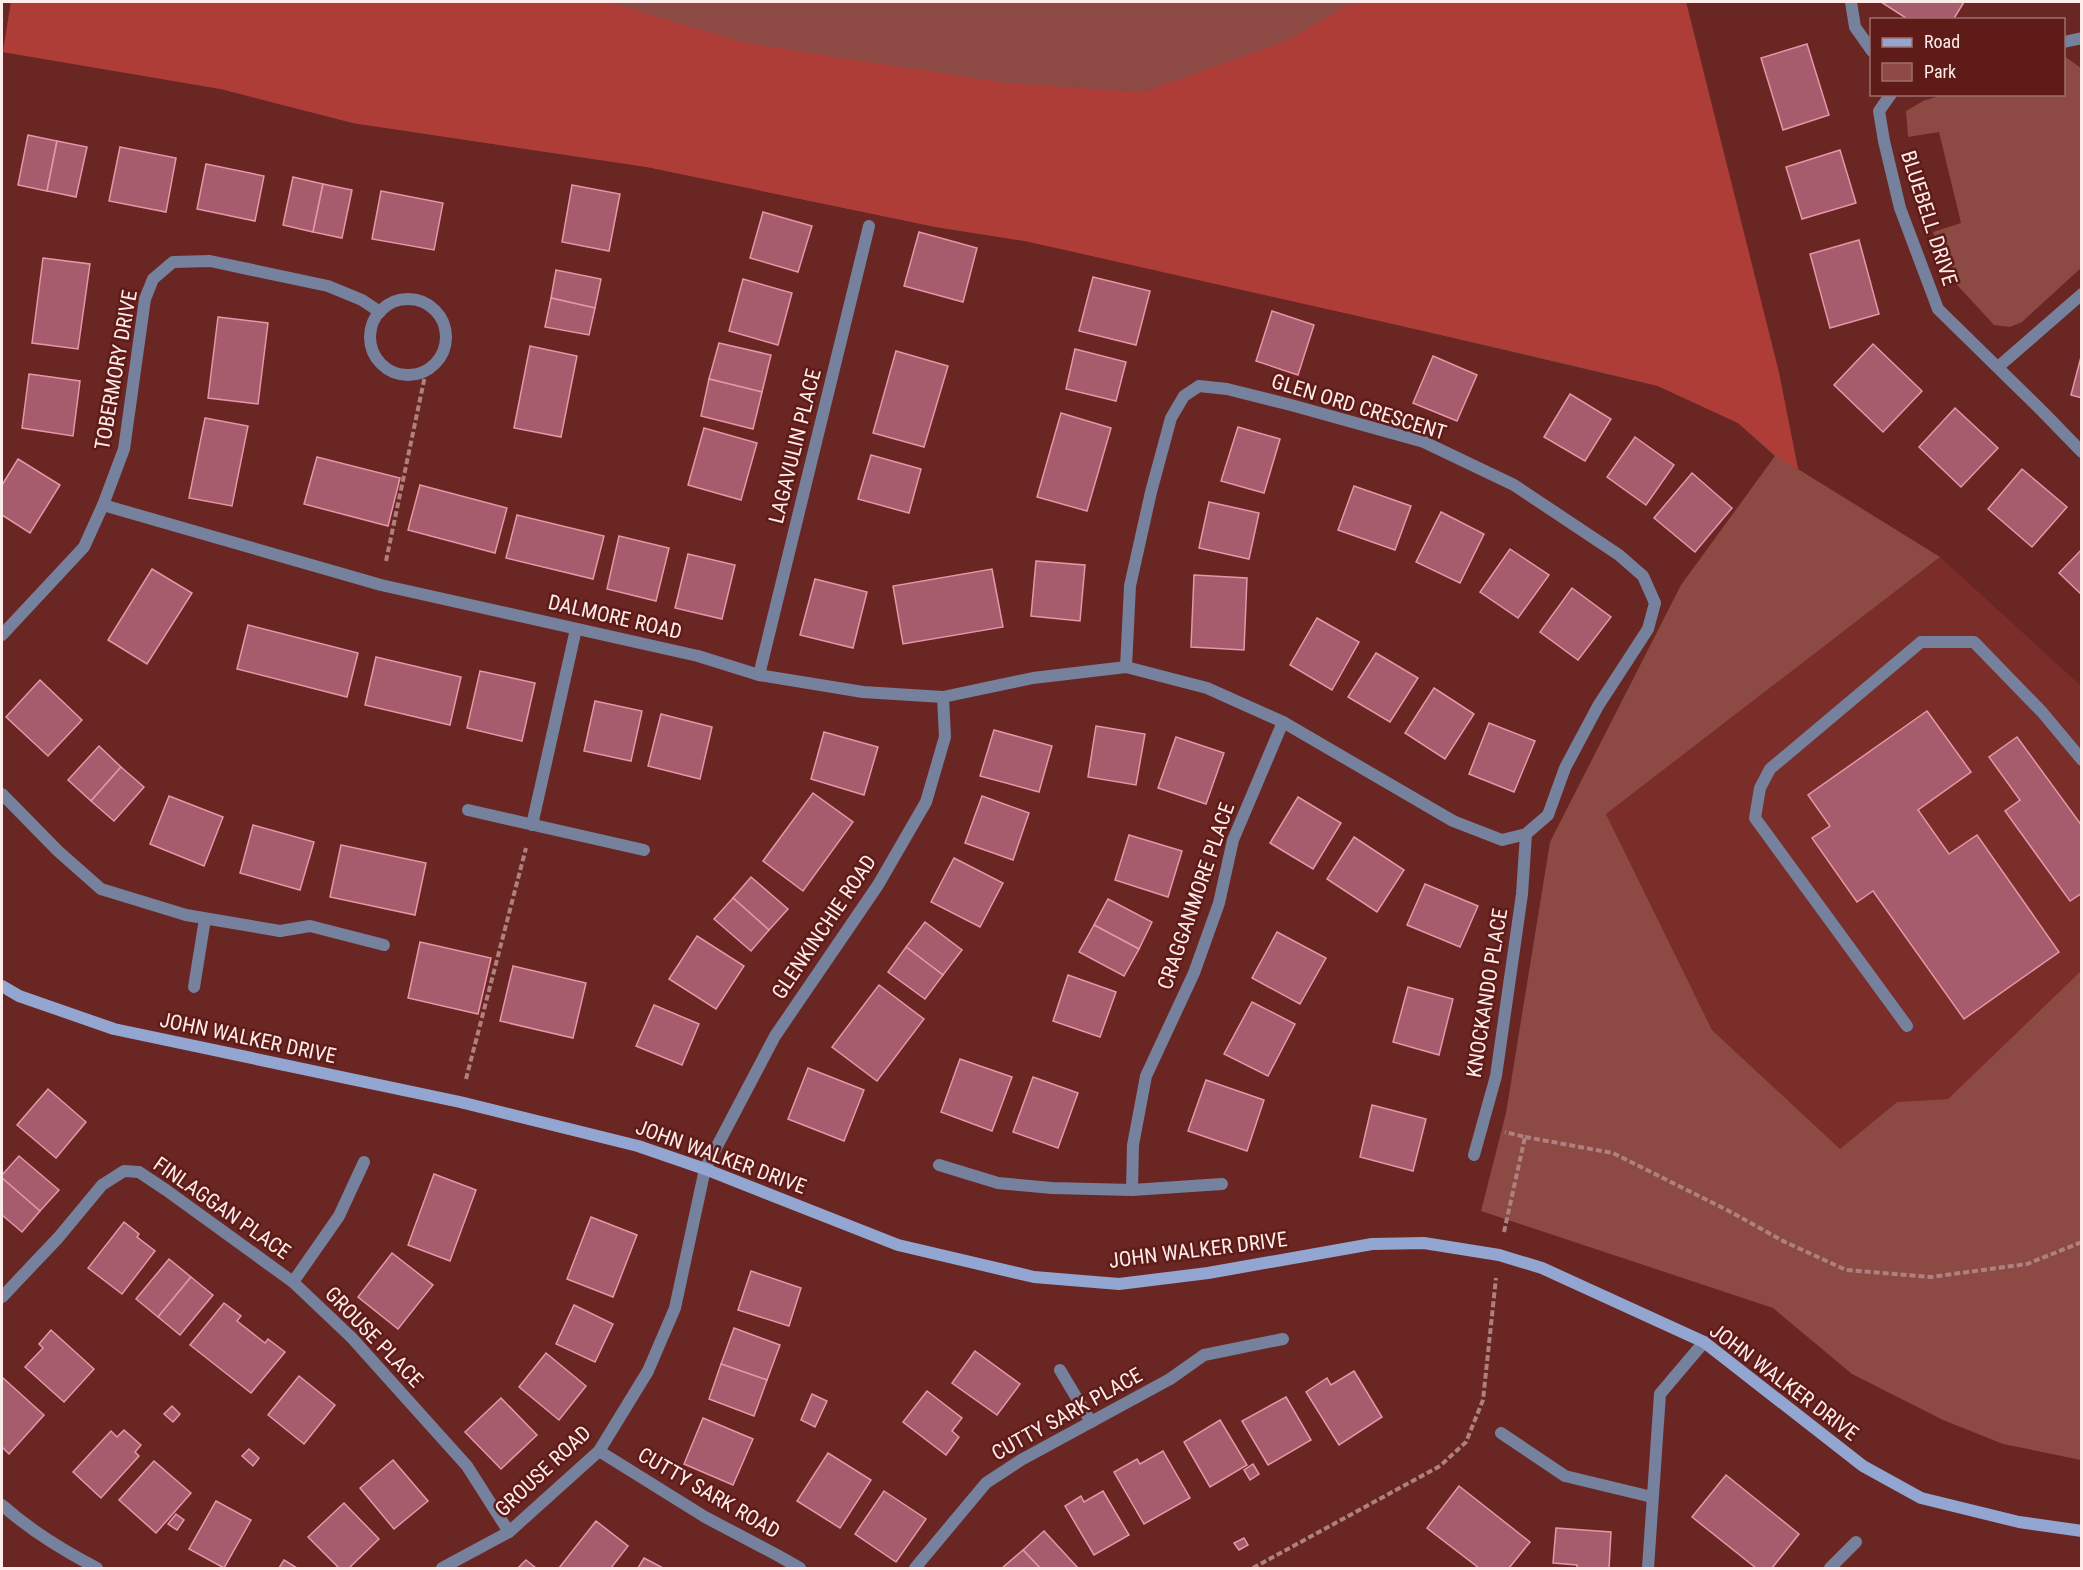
<svg xmlns="http://www.w3.org/2000/svg" width="2083" height="1570" font-family="'Roboto Condensed',sans-serif">
	<rect width="100%" height="100%" fill="#6a2622"/>
	<path fill="#7b2e29" d="M1940,557L2081,686V971L1948,1099L1897,1102L1840,1149L1712,1030L1606,814Z"/>
	<g fill="#8d4943">
		<path d="M11,2H1686L1779,373L1798,469L1940,557L1606,814L1712,1030L1840,1149L1897,1102L1948,1099L2081,971V1460L2003,1444L1943,1420L1852,1374L1773,1308L1481,1211L1506,1113L1550,842L1681,585L1775,456L1738,423L1658,386L1180,274L1025,241L936,227L647,167L353,123L221,89L3,52Z"/>
		<path d="M2064,56L2081,68V268L2022,322L2010,327L1994,325L1947,274L1933,232L1961,223L1939,132L1908,137L1906,111L1923,101L1942,95L2064,94Z"/>
	</g>
	<path fill="#ae3c37" d="M11,2H608L745,43L1005,83L1143,92L1291,39L1352,2H1686L1779,373L1798,470L1775,455L1738,423L1658,386L1557,361L1025,241L936,227L647,167L353,123L221,89L3,52Z"/>
	<g fill="#a65c6c" stroke="#e796a7" stroke-width="1.5">
		<path d="M1881,2H1964L1953,20H1909Z"/>
		<path d="M1807,44L1829,115L1783,130L1761,58Z"/>
		<path d="M28,135L57,141L47,191L18,185Z"/>
		<path d="M57,141L87,147L76,197L47,191Z"/>
		<path d="M120,147L176,158L166,212L109,201Z"/>
		<path d="M1840,150L1856,203L1802,219L1786,167Z"/>
		<path d="M206,164L264,176L255,221L197,209Z"/>
		<path d="M293,177L323,184L313,232L283,225Z"/>
		<path d="M323,184L352,190L342,238L313,232Z"/>
		<path d="M572,185L620,194L609,251L562,242Z"/>
		<path d="M381,191L443,203L434,250L372,239Z"/>
		<path d="M763,212L812,226L798,272L750,258Z"/>
		<path d="M919,232L977,248L963,302L904,286Z"/>
		<path d="M1859,240L1879,314L1830,328L1810,254Z"/>
		<path d="M43,258L90,264L78,349L32,343Z"/>
		<path d="M556,270L601,279L595,308L551,298Z"/>
		<path d="M1093,277L1150,291L1136,345L1079,331Z"/>
		<path d="M743,279L792,293L778,345L729,331Z"/>
		<path d="M551,298L595,308L589,335L545,327Z"/>
		<path d="M1272,311L1314,325L1298,375L1256,361Z"/>
		<path d="M218,317L268,323L258,404L208,398Z"/>
		<path d="M719,343L771,355L762,392L709,379Z"/>
		<path d="M1873,344L1922,391L1883,432L1834,385Z"/>
		<path d="M530,346L577,356L561,437L514,428Z"/>
		<path d="M1075,349L1126,362L1116,401L1066,389Z"/>
		<path d="M896,351L948,366L924,447L873,433Z"/>
		<path d="M2082,353V398L2071,395Z"/>
		<path d="M1433,356L1477,375L1457,421L1413,403Z"/>
		<path d="M29,374L80,381L73,436L22,428Z"/>
		<path d="M709,379L762,392L753,429L701,416Z"/>
		<path d="M1570,394L1611,419L1585,461L1544,437Z"/>
		<path d="M1955,408L1998,448L1961,487L1919,447Z"/>
		<path d="M1061,413L1111,428L1087,511L1037,497Z"/>
		<path d="M205,418L248,426L232,506L189,498Z"/>
		<path d="M1238,427L1280,439L1264,493L1221,481Z"/>
		<path d="M704,428L757,443L741,500L688,485Z"/>
		<path d="M1635,437L1674,465L1646,505L1607,477Z"/>
		<path d="M871,455L921,469L909,513L858,499Z"/>
		<path d="M317,457L400,478L388,526L304,504Z"/>
		<path d="M18,459L60,485L30,533L2,515V485Z"/>
		<path d="M2022,469L2067,507L2032,547L1988,509Z"/>
		<path d="M1692,473L1732,508L1695,552L1654,518Z"/>
		<path d="M420,485L507,508L495,553L408,530Z"/>
		<path d="M1354,486L1411,506L1395,550L1338,530Z"/>
		<path d="M1209,502L1259,513L1249,559L1199,548Z"/>
		<path d="M1441,512L1484,534L1460,583L1416,562Z"/>
		<path d="M517,515L604,536L593,579L506,558Z"/>
		<path d="M619,536L669,548L656,601L607,589Z"/>
		<path d="M1510,549L1549,575L1518,618L1480,592Z"/>
		<path d="M2082,549V595L2059,573Z"/>
		<path d="M688,554L735,565L722,619L675,608Z"/>
		<path d="M1036,561L1085,565L1080,621L1031,616Z"/>
		<path d="M152,569L192,593L147,664L108,640Z"/>
		<path d="M992,569L1003,627L903,644L893,586Z"/>
		<path d="M1194,575L1247,578L1244,650L1191,647Z"/>
		<path d="M815,579L867,592L853,648L800,635Z"/>
		<path d="M1572,588L1611,617L1578,660L1540,632Z"/>
		<path d="M1317,618L1359,642L1332,690L1290,665Z"/>
		<path d="M248,625L358,653L347,697L237,669Z"/>
		<path d="M1376,653L1418,678L1390,722L1348,697Z"/>
		<path d="M376,657L461,677L450,725L365,705Z"/>
		<path d="M480,671L535,683L522,741L467,728Z"/>
		<path d="M40,680L82,720L48,756L6,717Z"/>
		<path d="M1434,688L1474,714L1445,759L1405,733Z"/>
		<path d="M595,701L642,711L631,761L584,751Z"/>
		<path d="M1927,711L1971,772L1918,810L1949,854L1977,835L2059,952L1964,1019L1873,891L1857,902L1812,838L1830,826L1808,795Z"/>
		<path d="M661,714L712,727L700,779L648,766Z"/>
		<path d="M1489,723L1535,741L1514,792L1469,774Z"/>
		<path d="M1096,726L1145,734L1136,785L1088,777Z"/>
		<path d="M994,730L1052,746L1039,792L980,776Z"/>
		<path d="M824,732L878,747L864,795L811,779Z"/>
		<path d="M1176,737L1224,753L1206,804L1158,788Z"/>
		<path d="M2017,737L2082,826V893L2070,901L2005,811L2020,800L1989,757Z"/>
		<path d="M99,746L121,767L91,801L68,780Z"/>
		<path d="M121,767L144,787L114,821L91,801Z"/>
		<path d="M813,793L853,822L803,891L763,861Z"/>
		<path d="M169,796L223,817L204,866L150,844Z"/>
		<path d="M982,796L1029,813L1013,860L965,843Z"/>
		<path d="M1298,797L1341,823L1313,869L1270,843Z"/>
		<path d="M253,825L314,842L300,890L240,873Z"/>
		<path d="M1129,835L1182,851L1168,897L1115,880Z"/>
		<path d="M1354,837L1404,870L1377,912L1327,879Z"/>
		<path d="M341,845L426,863L415,915L330,897Z"/>
		<path d="M954,858L1003,883L980,927L931,902Z"/>
		<path d="M751,877L788,909L769,930L733,898Z"/>
		<path d="M1425,884L1478,906L1460,947L1407,925Z"/>
		<path d="M733,898L769,930L751,951L714,919Z"/>
		<path d="M1108,899L1152,922L1139,949L1094,925Z"/>
		<path d="M925,922L962,950L943,975L906,947Z"/>
		<path d="M1094,925L1139,949L1124,976L1079,952Z"/>
		<path d="M1277,932L1326,958L1300,1004L1252,978Z"/>
		<path d="M697,936L744,966L716,1009L669,979Z"/>
		<path d="M420,942L491,958L478,1014L408,998Z"/>
		<path d="M906,947L943,975L925,999L888,972Z"/>
		<path d="M513,966L586,983L573,1038L500,1021Z"/>
		<path d="M1068,975L1116,992L1100,1037L1053,1021Z"/>
		<path d="M879,985L924,1019L877,1081L832,1047Z"/>
		<path d="M1408,987L1453,999L1439,1055L1393,1042Z"/>
		<path d="M1252,1002L1295,1024L1268,1076L1224,1054Z"/>
		<path d="M654,1005L699,1024L682,1065L636,1046Z"/>
		<path d="M960,1059L1012,1077L992,1131L941,1112Z"/>
		<path d="M808,1068L864,1090L844,1141L788,1119Z"/>
		<path d="M1033,1077L1078,1093L1058,1148L1013,1132Z"/>
		<path d="M1206,1080L1264,1100L1247,1151L1188,1131Z"/>
		<path d="M48,1089L86,1122L56,1158L17,1125Z"/>
		<path d="M1372,1105L1426,1119L1413,1171L1360,1157Z"/>
		<path d="M19,1156L59,1190L40,1211L2,1178V1175Z"/>
		<path d="M434,1174L476,1190L450,1261L408,1245Z"/>
		<path d="M2,1178L40,1211L22,1232L2,1215Z"/>
		<path d="M591,1217L637,1235L613,1297L567,1279Z"/>
		<path d="M124,1222L139,1234L137,1237L155,1251L122,1294L88,1268Z"/>
		<path d="M392,1253L433,1285L398,1329L358,1297Z"/>
		<path d="M169,1259L191,1277L158,1317L136,1299Z"/>
		<path d="M751,1271L801,1288L789,1326L738,1310Z"/>
		<path d="M191,1277L213,1295L180,1335L158,1317Z"/>
		<path d="M224,1303L241,1316L237,1321L265,1343L268,1339L285,1352L251,1393L190,1345Z"/>
		<path d="M574,1305L613,1324L595,1362L556,1344Z"/>
		<path d="M734,1328L780,1345L767,1380L721,1364Z"/>
		<path d="M51,1330L94,1369L64,1402L25,1367L43,1348L39,1344Z"/>
		<path d="M975,1351L1020,1384L997,1415L952,1383Z"/>
		<path d="M546,1353L586,1386L559,1420L519,1387Z"/>
		<path d="M721,1364L767,1380L754,1416L709,1399Z"/>
		<path d="M1354,1371L1382,1417L1339,1445L1306,1392L1327,1378L1331,1385Z"/>
		<path d="M299,1376L335,1405L304,1444L268,1415Z"/>
		<path d="M3,1378L44,1415L9,1454L2,1447V1380Z"/>
		<path d="M927,1391L962,1418L952,1431L959,1437L946,1455L903,1422Z"/>
		<path d="M812,1394L827,1401L815,1427L801,1420Z"/>
		<path d="M1286,1397L1311,1440L1268,1465L1242,1421Z"/>
		<path d="M501,1398L537,1435L501,1469L465,1432Z"/>
		<path d="M172,1406L180,1414L173,1422L164,1414Z"/>
		<path d="M703,1418L753,1439L733,1485L684,1464Z"/>
		<path d="M1220,1420L1247,1465L1210,1487L1184,1442Z"/>
		<path d="M124,1430L141,1445L135,1452L139,1456L101,1498L73,1472L111,1431L117,1437Z"/>
		<path d="M249,1449L259,1458L253,1466L242,1456Z"/>
		<path d="M1163,1451L1190,1498L1144,1524L1114,1472L1137,1459L1140,1464Z"/>
		<path d="M828,1453L871,1480L840,1528L797,1501Z"/>
		<path d="M393,1460L428,1501L394,1529L360,1488Z"/>
		<path d="M154,1461L191,1493L156,1533L119,1500Z"/>
		<path d="M1253,1464L1259,1474L1250,1480L1244,1470Z"/>
		<path d="M1726,1475L1799,1534L1772,1568H1756L1692,1517Z"/>
		<path d="M1459,1486L1530,1542L1509,1568H1479L1427,1528Z"/>
		<path d="M884,1491L926,1519L896,1562L855,1534Z"/>
		<path d="M1103,1491L1129,1535L1094,1555L1065,1506L1081,1496L1084,1502Z"/>
		<path d="M216,1501L251,1520L224,1568L189,1549Z"/>
		<path d="M344,1503L379,1539L349,1568H339L308,1537Z"/>
		<path d="M176,1514L184,1520L177,1530L168,1524Z"/>
		<path d="M596,1521L628,1546L611,1568H559Z"/>
		<path d="M1556,1528L1611,1532L1609,1568H1577V1565L1553,1563Z"/>
		<path d="M1044,1531L1078,1568H1040L1023,1550Z"/>
		<path d="M1244,1538L1248,1545L1239,1550L1234,1543Z"/>
		<path d="M1023,1550L1040,1568H1002Z"/>
		<path d="M644,1558L663,1568H638Z"/>
		<path d="M284,1560L297,1568H279Z"/>
		<path d="M526,1560L536,1568H518Z"/>
	</g>
	<g fill="none" stroke-linecap="round" stroke-linejoin="round">
		<g stroke="#ae817e" stroke-width="4" stroke-dasharray="6 3" stroke-linecap="butt">
			<path d="M386,561L426,371"/>
			<path d="M466,1079L526,848"/>
			<path d="M1525,1137L1613,1153L1729,1211L1785,1242L1846,1270L1931,1277L2027,1264L2082,1242"/>
			<path d="M1504,1232L1525,1137L1505,1132"/>
			<path d="M1253,1568L1440,1466L1466,1442L1483,1400L1496,1278"/>
		</g>
		<g stroke="#75819d" stroke-width="12">
			<path d="M280,931L310,926L384,945"/>
			<path d="M1907,1026L1755,818L1760,788L1770,769L1921,642H1974L2042,712L2082,760"/>
			<path d="M1170,1379L1204,1355L1283,1339"/>
			<path d="M1830,1568L1856,1542"/>
		</g>
		<g stroke="#75819d" stroke-width="12">
			<path d="M1851,2L1855,27L1872,51"/>
			<path d="M2064,42L2082,38"/>
			<path d="M1891,94L1879,111L1884,141L1900,208L1938,309L2043,412L2082,452"/>
			<circle cx="408" cy="337" r="38"/>
			<path d="M1998,367L2082,294"/>
			<path d="M103,505L381,585L698,656L759,675L863,692L943,697L1033,678L1126,667L1207,688L1283,722L1453,821L1502,840L1526,834L1548,815L1565,768L1598,706L1648,629L1655,603L1643,576L1619,555L1514,485L1424,442L1291,405L1227,389L1199,386L1184,396L1171,418L1151,492L1130,586L1126,667"/>
			<path d="M2,635L84,547L103,505L124,449L145,299L153,279L173,262L210,261L328,286L362,300L380,312"/>
			<path d="M759,675L869,226"/>
			<path d="M2,794L58,851L101,889L186,915L280,931"/>
			<path d="M468,810L644,850"/>
			<path d="M532,825L576,629"/>
			<path d="M194,987L205,919"/>
			<path d="M1474,1155L1496,1076L1522,894L1526,834"/>
			<path d="M939,1165L998,1183L1052,1188L1132,1190L1222,1184"/>
			<path d="M1132,1190L1133,1145L1146,1076L1194,973L1219,903L1233,840L1283,722"/>
			<path d="M293,1282L339,1216L364,1162"/>
			<path d="M2,1297L58,1238L102,1185L124,1171L139,1172L166,1190L293,1282L352,1338L467,1466L509,1532"/>
			<path d="M1060,1370L1091,1422"/>
			<path d="M1501,1433L1565,1476L1652,1497"/>
			<path d="M599,1451L705,1517L777,1555L800,1568"/>
			<path d="M2,1505C30,1530 64,1551 97,1568"/>
			<path d="M442,1568L509,1532L599,1451L648,1371L675,1308L705,1169L775,1036L878,885L926,802L945,737L943,697"/>
			<path d="M915,1568L986,1483L1021,1460L1170,1379"/>
			<path d="M1648,1568L1660,1394L1704,1342"/>
		</g>
		<path stroke="#93a6d1" stroke-width="12" d="M2,986L19,996L114,1029L460,1102L638,1146L705,1169L898,1245L1034,1277L1119,1284L1208,1273L1372,1244L1424,1243L1499,1255L1542,1268L1704,1342L1863,1466L1921,1498L2019,1522L2082,1531"/>
	</g>
	<g text-anchor="middle" stroke-width="5" stroke-linejoin="round" paint-order="stroke">
		<g font-size="21" fill="#feecea" stroke="#5e1b18">
			<text transform="translate(1929 218) rotate(72)" y="7">BLUEBELL DRIVE</text>
			<text transform="translate(116 370) rotate(-80)" y="7">TOBERMORY DRIVE</text>
			<text transform="translate(1359 407) rotate(17)" y="7">GLEN ORD CRESCENT</text>
			<text transform="translate(795 446) rotate(-76)" y="7">LAGAVULIN PLACE</text>
			<text transform="translate(615 617) rotate(13)" y="7">DALMORE ROAD</text>
			<text transform="translate(1196 896) rotate(-71)" y="7">CRAGGANMORE PLACE</text>
			<text transform="translate(824 927) rotate(-56)" y="7">GLENKINCHIE ROAD</text>
			<text transform="translate(1487 993) rotate(-81)" y="7">KNOCKANDO PLACE</text>
			<text transform="translate(248 1038) rotate(12)" y="7">JOHN WALKER DRIVE</text>
			<text transform="translate(721 1157) rotate(20)" y="7">JOHN WALKER DRIVE</text>
			<text transform="translate(222 1208) rotate(35)" y="7">FINLAGGAN PLACE</text>
			<text transform="translate(1198 1250) rotate(-7)" y="7">JOHN WALKER DRIVE</text>
			<text transform="translate(374 1337) rotate(46)" y="7">GROUSE PLACE</text>
			<text transform="translate(1784 1382) rotate(37)" y="7">JOHN WALKER DRIVE</text>
			<text transform="translate(1067 1414) rotate(-29)" y="7">CUTTY SARK PLACE</text>
			<text transform="translate(543 1471) rotate(-43)" y="7">GROUSE ROAD</text>
			<text transform="translate(709 1493) rotate(30)" y="7">CUTTY SARK ROAD</text>
		</g>
	</g>
	<rect width="2083" height="1570" fill="none" stroke="#feecea" stroke-width="6"/>
	<rect x="1870" y="18" width="195" height="78" fill="#5e1b18" stroke="#9e6f6c" stroke-width="1.5"/>
	<rect x="1882" y="38" width="30" height="9" fill="#93a6d1" stroke="#9e6f6c" stroke-width="1.5"/>
	<text x="1924" y="48" font-size="18" fill="#feecea">Road</text>
	<rect x="1882" y="63" width="30" height="18" fill="#8d4943" stroke="#9e6f6c" stroke-width="1.5"/>
	<text x="1924" y="78" font-size="18" fill="#feecea">Park</text>
</svg>
